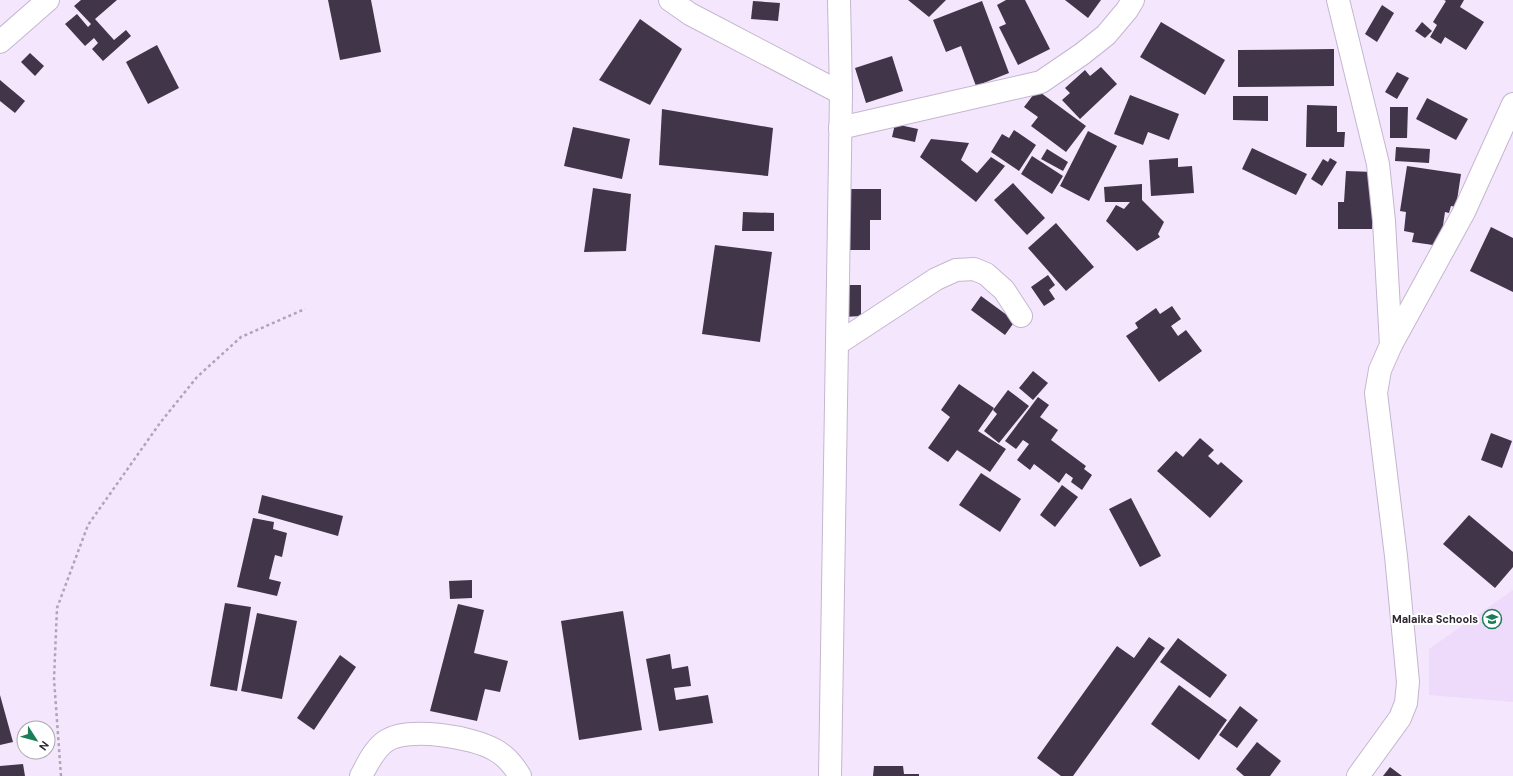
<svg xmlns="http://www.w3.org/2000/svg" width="1513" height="776" font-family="'DM Sans',sans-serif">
	<rect width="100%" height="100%" fill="#f4e7fd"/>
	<path fill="#eedafb" d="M1513,590V702L1429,695V649Z"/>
	<g fill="#413549">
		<path d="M81,0H117L95,19L114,40L126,30L131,36L103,61L92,49L98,43L94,38L85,46L65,24L77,14L88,27L91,24L74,6Z"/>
		<path d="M328,0H371L381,52L340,60Z"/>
		<path d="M908,0H946L929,17Z"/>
		<path d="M1006,0H1025L1050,49L1018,65L999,27L1006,24L997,5Z"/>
		<path d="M1065,0H1101L1088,18Z"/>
		<path d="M1444,0H1464L1460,7L1484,22L1466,50L1445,37L1441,44L1430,37L1437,25L1433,22L1446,1Z"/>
		<path d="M753,1L780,3L778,21L751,19Z"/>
		<path d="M982,1L1009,73L976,86L961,46L946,52L933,20Z"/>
		<path d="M1382,5L1394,13L1377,42L1365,34Z"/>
		<path d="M640,19L682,49L650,105L599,80Z"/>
		<path d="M1161,22L1225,60L1205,95L1140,57Z"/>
		<path d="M1422,22L1432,31L1425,38L1415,31Z"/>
		<path d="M157,45L179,88L148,104L126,62Z"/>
		<path d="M1334,49V86L1238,87V50Z"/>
		<path d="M30,53L44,66L35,76L21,62Z"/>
		<path d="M892,56L903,91L866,103L855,68Z"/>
		<path d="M1101,67L1117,84L1080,119L1062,100L1070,93L1065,88L1085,70L1090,76Z"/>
		<path d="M1397,72L1409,78L1397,99L1385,92Z"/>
		<path d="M0,80L25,101L15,113L0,101Z"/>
		<path d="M1037,90L1086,126L1066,152L1031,126L1038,117L1024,107Z"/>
		<path d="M1130,95L1179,114L1169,140L1148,132L1143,145L1114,134Z"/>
		<path d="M1233,96H1268V121L1233,120Z"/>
		<path d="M1427,98L1468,119L1456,140L1416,119Z"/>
		<path d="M1307,105L1337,106V132H1345L1344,147H1306Z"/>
		<path d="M1390,107H1408L1407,138H1390Z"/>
		<path d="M662,109L773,128L768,176L659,165Z"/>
		<path d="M895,124L918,129L915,142L892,137Z"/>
		<path d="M573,127L630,139L622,179L564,166Z"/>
		<path d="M1014,130L1036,145L1019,171L991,152L1002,134L1009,138Z"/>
		<path d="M1088,131L1117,146L1089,201L1060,186Z"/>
		<path d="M931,139L969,143L961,160L977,173L991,157L1005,166L976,202L920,157Z"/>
		<path d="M1396,147L1430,149L1429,163L1395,161Z"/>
		<path d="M1252,148L1307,174L1296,195L1242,169Z"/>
		<path d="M1047,149L1068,162L1063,171L1041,159Z"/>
		<path d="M1032,156L1063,176L1052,194L1021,174Z"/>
		<path d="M1178,158V167L1192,166L1194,193L1151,196L1149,160Z"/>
		<path d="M1330,158L1337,162L1322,186L1311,179L1323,159L1328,162Z"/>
		<path d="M1407,166L1461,174L1456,207L1451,206L1449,213L1445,212L1440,246L1412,242L1414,233L1404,231L1406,212L1400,211Z"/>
		<path d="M1346,171L1374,172L1372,229H1338V202H1344Z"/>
		<path d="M1013,183L1045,218L1027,235L994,200Z"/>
		<path d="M1142,184V200L1164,222L1158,234L1160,237L1137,251L1106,221L1116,205L1124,209L1130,202H1105L1104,187Z"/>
		<path d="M593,188L631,194L626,251L584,252Z"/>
		<path d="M850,189H881V220H870V250H849Z"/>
		<path d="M743,212L774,213V231H742Z"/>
		<path d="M1056,223L1094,267L1066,291L1028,248Z"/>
		<path d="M1491,227L1513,238V292L1470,271Z"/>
		<path d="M715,245L772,252L760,342L702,334Z"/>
		<path d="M1048,275L1055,285L1049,290L1055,299L1044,306L1031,287Z"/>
		<path d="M843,285H861V316L844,317Z"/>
		<path d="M981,296L1015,321L1005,335L971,310Z"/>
		<path d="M1172,306L1181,319L1171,326L1178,336L1186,330L1202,351L1159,382L1126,336L1138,328L1135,323L1156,308L1160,314Z"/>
		<path d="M1033,371L1048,383L1033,400L1019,388Z"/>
		<path d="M959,384L994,408L978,431L1006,449L990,472L957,450L948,462L928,448L950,417L941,410Z"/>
		<path d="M1008,390L1029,406L999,443L984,431L997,414L993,410Z"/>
		<path d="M1038,397L1049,405L1040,417L1058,430L1051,440L1086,466L1084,469L1092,475L1082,490L1071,482L1073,478L1066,473L1059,483L1034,464L1030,470L1017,460L1029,444L1023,440L1016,449L1005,441Z"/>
		<path d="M1491,433L1512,441L1502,468L1481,460Z"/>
		<path d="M1200,438L1214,450L1208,456L1218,465L1221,462L1243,481L1210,518L1157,471L1176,451L1183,457Z"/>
		<path d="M981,473L1021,499L1000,532L959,505Z"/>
		<path d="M1062,485L1078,497L1055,527L1040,515Z"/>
		<path d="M262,495L343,516L338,536L258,513Z"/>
		<path d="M1131,498L1161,556L1140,567L1109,509Z"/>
		<path d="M1469,515L1513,552V567L1495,588L1443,544Z"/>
		<path d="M253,518L274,522L273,529L287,533L282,557L275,555L269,579L281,582L277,596L237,587Z"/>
		<path d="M472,580V598L450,599L449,581Z"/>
		<path d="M225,603L251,607L237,691L210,686Z"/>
		<path d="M458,604L484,610L474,653L508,661L500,692L485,689L477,721L430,711Z"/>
		<path d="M623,611L642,730L579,740L561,621Z"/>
		<path d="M257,613L297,621L282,699L241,691Z"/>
		<path d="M1149,637L1165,648L1073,776H1061L1037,758L1117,646L1134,658Z"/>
		<path d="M1178,638L1227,675L1210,698L1160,662Z"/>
		<path d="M670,654L672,669L688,666L691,686L674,688L676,700L708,695L713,723L659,731L646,659Z"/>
		<path d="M340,655L356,667L314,730L297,718Z"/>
		<path d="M1179,685L1227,720L1199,760L1151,724Z"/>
		<path d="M0,695L13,742L0,745Z"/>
		<path d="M1240,706L1258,720L1237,748L1219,735Z"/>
		<path d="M1257,742L1281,761L1270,776H1244L1236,769Z"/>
		<path d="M23,764L25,776H0V766Z"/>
		<path d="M874,766H903L904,774H919V776H873Z"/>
		<path d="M1390,767L1402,776H1383Z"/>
	</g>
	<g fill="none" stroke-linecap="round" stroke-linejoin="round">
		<defs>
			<g id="minor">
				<path d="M670,0L690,14L841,93"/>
				<path d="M1338,0L1378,164L1384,221L1391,345"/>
				<path d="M0,42L48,0"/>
				<path d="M840,128L1041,82L1082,54L1106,35L1127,10L1133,0"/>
				<path d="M837,344L936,279L956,270L974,269L986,274L1004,290L1021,316"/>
				<path d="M361,776C367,765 374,749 386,741C408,726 473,737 495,750C506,756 514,766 520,776"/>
				<path d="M830,776L841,93L839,0"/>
				<path d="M1358,776L1400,718L1406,703L1408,682L1396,556L1376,393L1380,370L1391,345L1464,212L1513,104"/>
			</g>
		</defs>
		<use href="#minor" stroke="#c5b6cf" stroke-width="24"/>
		<path stroke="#afa5b6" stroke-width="2.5" stroke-dasharray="3 3" stroke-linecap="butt" d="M61,776L54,679L57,608L88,525L160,423L197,377L241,337L305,309"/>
		<use href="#minor" stroke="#fff" stroke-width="22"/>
	</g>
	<defs>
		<symbol id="school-ring" viewBox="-11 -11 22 22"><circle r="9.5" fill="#fff" stroke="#1a7f58" stroke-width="1.5"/><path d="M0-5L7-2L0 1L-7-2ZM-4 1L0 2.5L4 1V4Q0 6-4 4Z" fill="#1a7f58"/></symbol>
	</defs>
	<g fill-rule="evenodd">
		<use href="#school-ring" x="1481" y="608" width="22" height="22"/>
	</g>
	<g text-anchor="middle" stroke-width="4" stroke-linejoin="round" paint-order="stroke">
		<g font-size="11" font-weight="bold" fill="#2c262f" stroke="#fff" text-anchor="end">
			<text x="1478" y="623">Malaika Schools</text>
		</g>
	</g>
	<g transform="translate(36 740) rotate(126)"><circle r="19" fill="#ffffff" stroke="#aba8ac"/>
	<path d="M0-3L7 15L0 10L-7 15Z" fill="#1a7f58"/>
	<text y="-6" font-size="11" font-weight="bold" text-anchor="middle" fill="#2c262f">N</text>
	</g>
</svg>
